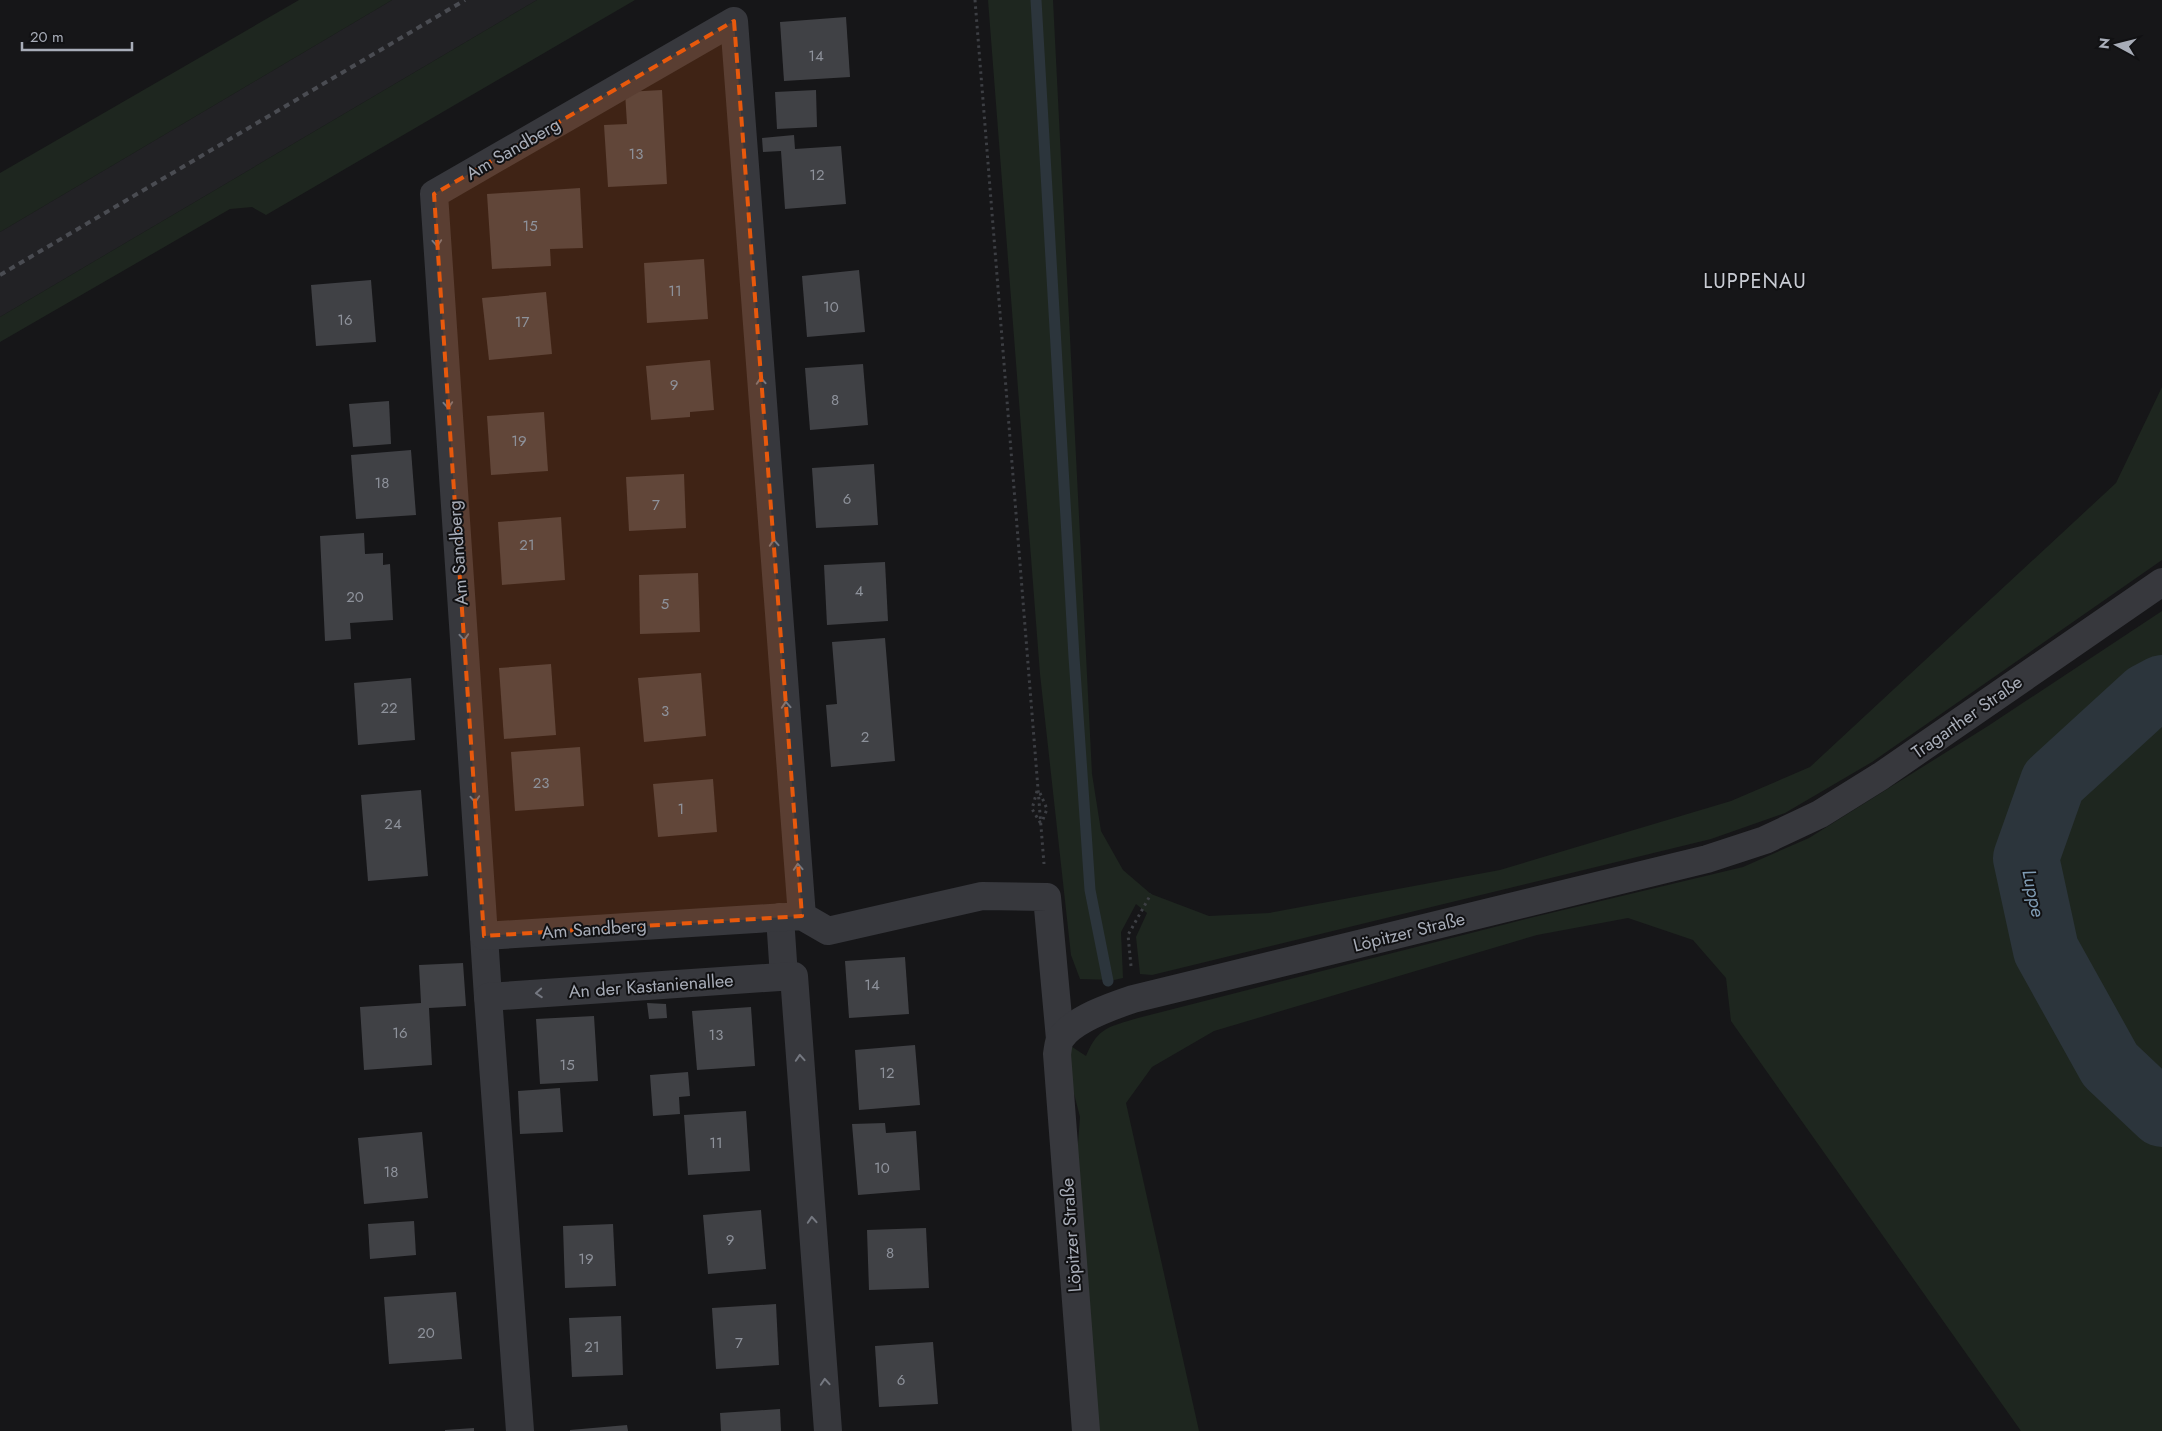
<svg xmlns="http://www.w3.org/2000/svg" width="2162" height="1431" font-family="Jost,sans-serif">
	<rect width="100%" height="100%" fill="#161618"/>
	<path fill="#222225" d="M392,0H537L0,317V232Z"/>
	<g fill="#1e261f">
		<path d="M299,0H392L0,232V173Z"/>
		<path d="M537,0H635L266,215L252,207L230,209L0,342V317Z"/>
		<path d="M988,0H1053L1092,774L1101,831L1123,870L1151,894L1209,916L1269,913L1500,870L1731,801L1810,767L2116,483L2162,387V560L1872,762L1785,813L1711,839L1152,975L1140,974L1136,937L1147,913L1136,904L1121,932L1123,978L1114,980L1080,979L1071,955L1040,674Z"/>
		<path d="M2162,611V1431H2021L1731,1021L1726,978L1693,940L1628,918L1537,935L1214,1031L1152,1067L1126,1103L1199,1431H1090L1075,1183L1080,1117L1060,1039L1086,1056C1098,1027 1109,1027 1138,1018L1534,917L1743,867L1809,838L1988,726Z"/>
	</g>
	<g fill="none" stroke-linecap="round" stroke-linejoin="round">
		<path stroke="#2c353c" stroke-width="11" d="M1036,0L1074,657L1090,890L1108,981"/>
		<path stroke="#2c353c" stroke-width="66" d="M2162,688L2147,696L2053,782L2026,858L2046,950L2110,1065L2162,1114"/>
	</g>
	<g fill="#404145">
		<path d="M846,17L850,77L784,81L780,22Z"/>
		<path d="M662,90L667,184L608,187L604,125L627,124L625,92Z"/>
		<path d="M816,90L817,127L777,129L775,92Z"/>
		<path d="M794,135L795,149L841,146L846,204L785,209L781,151L763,152L762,138Z"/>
		<path d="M580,188L583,248L550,249L551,266L492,269L487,194Z"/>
		<path d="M704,259L708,319L647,323L644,263Z"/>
		<path d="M859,270L865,332L807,337L802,276Z"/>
		<path d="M371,280L376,342L316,346L311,285Z"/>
		<path d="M546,292L552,354L489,360L482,298Z"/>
		<path d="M710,360L714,410L690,412V417L651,420L646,366Z"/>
		<path d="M863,364L868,425L810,430L805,368Z"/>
		<path d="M389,401L391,444L353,447L349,404Z"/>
		<path d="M544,412L548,471L491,475L487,416Z"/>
		<path d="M411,450L416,515L356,519L351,455Z"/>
		<path d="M874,464L878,525L816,528L812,468Z"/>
		<path d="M684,474L686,528L629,531L626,477Z"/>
		<path d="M561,517L565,580L502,585L498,522Z"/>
		<path d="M364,533L365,554L383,553V565L390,564L393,620L350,623L351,639L325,641L320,536Z"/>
		<path d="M885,562L888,621L827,625L824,565Z"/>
		<path d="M698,573L700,632L640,634L639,575Z"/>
		<path d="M885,638L895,761L831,767L826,705L837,704L832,642Z"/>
		<path d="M551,664L556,735L504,739L499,668Z"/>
		<path d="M701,673L706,736L644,742L638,678Z"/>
		<path d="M411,678L415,740L358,745L354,683Z"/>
		<path d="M580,747L584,806L515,811L511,752Z"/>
		<path d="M713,779L717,832L658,837L653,784Z"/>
		<path d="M421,790L428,876L368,881L361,795Z"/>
		<path d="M905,957L909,1014L849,1018L845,961Z"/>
		<path d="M463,963L466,1006L429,1008L432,1065L364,1070L360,1007L421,1003L419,965Z"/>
		<path d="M647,1003L666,1004L667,1018L649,1019Z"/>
		<path d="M751,1007L755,1066L697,1070L692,1011Z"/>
		<path d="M594,1016L598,1081L540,1084L536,1019Z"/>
		<path d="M915,1045L920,1105L859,1110L855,1050Z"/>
		<path d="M688,1072L690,1096L679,1097L680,1114L653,1116L650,1075Z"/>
		<path d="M560,1088L563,1132L520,1134L518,1091Z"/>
		<path d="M746,1111L750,1171L688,1175L684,1115Z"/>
		<path d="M885,1123L886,1133L916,1131L920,1190L858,1195L852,1124Z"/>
		<path d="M422,1132L428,1198L364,1204L358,1138Z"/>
		<path d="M761,1210L766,1269L708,1274L703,1215Z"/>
		<path d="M414,1221L416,1255L370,1259L368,1224Z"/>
		<path d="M613,1224L616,1286L565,1288L563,1226Z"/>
		<path d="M926,1228L929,1288L869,1290L867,1230Z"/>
		<path d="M456,1292L462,1359L389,1364L384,1297Z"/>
		<path d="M776,1304L779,1365L716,1369L712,1308Z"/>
		<path d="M621,1316L623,1375L572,1377L569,1318Z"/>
		<path d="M933,1342L938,1404L879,1407L875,1346Z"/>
		<path d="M780,1409L781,1431H721L720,1413Z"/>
		<path d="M627,1425L628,1431H570V1430Z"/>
		<path d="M474,1428V1431H445V1430Z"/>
	</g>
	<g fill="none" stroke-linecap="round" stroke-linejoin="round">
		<g stroke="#3d3f44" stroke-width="3" stroke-dasharray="2.5 4" stroke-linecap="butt">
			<path d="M975,0L1044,864"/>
			<path d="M1037,791L1032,809L1041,824"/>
			<path d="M1040,793L1047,809L1042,822"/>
			<path d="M1131,966L1128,935L1151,894"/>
		</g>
		<g stroke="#37383d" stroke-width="28">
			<path d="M780,917L784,977"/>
			<path d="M484,936L488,997"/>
		</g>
		<g stroke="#37383d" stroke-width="28">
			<path d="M802,916L734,21L434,194L484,936L802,916L828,931L982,896L1047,897L1060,1039"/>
			<path d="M520,1431L488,997L794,976L828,1431"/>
		</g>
		<path stroke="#37383d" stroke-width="28" d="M1086,1431L1057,1054C1058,1049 1058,1042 1061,1038C1074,1019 1112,1006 1133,999L1707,859L1765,840L1820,814L1881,776L2162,582"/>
		<path stroke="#4a4c52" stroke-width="4" stroke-dasharray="6 5" stroke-linecap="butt" d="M0,275L465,0"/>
	</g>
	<defs><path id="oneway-chevron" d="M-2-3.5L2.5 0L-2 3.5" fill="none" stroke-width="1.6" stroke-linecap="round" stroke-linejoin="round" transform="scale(1.25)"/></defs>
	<g stroke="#757881">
		<use href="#oneway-chevron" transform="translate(437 243) rotate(86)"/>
		<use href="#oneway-chevron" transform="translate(761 381) rotate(-94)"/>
		<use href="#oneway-chevron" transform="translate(448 405) rotate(86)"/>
		<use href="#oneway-chevron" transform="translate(774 543) rotate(-94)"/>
		<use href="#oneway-chevron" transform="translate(464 637) rotate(86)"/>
		<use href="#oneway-chevron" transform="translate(786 705) rotate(-94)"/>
		<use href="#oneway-chevron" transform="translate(475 799) rotate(86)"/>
		<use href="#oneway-chevron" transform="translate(798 867) rotate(-94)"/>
		<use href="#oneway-chevron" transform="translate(539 993) rotate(176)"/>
		<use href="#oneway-chevron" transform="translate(800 1058) rotate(-94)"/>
		<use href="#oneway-chevron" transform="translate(812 1220) rotate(-94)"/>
		<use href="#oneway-chevron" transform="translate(825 1382) rotate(-94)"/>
	</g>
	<path fill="#e8590c" fill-opacity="0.2" stroke="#e8590c" stroke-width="4" stroke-dasharray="10 6" stroke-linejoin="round" d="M734,21L802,916L484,936L434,194Z"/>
	<g text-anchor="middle" stroke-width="4" stroke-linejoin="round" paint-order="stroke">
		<g font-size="15" fill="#8e929b">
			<text x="816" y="61">14</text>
			<text x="636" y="159">13</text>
			<text x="817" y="180">12</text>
			<text x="530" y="231">15</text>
			<text x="675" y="296">11</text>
			<text x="831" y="312">10</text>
			<text x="345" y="325">16</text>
			<text x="522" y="327">17</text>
			<text x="674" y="390">9</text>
			<text x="835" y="405">8</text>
			<text x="519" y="446">19</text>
			<text x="382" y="488">18</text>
			<text x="847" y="504">6</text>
			<text x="656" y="510">7</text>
			<text x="527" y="550">21</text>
			<text x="859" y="596">4</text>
			<text x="355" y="602">20</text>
			<text x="665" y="609">5</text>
			<text x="389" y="713">22</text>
			<text x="665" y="716">3</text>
			<text x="865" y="742">2</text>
			<text x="541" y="788">23</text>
			<text x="681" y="814">1</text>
			<text x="393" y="829">24</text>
			<text x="872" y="990">14</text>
			<text x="400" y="1038">16</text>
			<text x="716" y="1040">13</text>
			<text x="567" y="1070">15</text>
			<text x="887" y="1078">12</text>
			<text x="716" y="1148">11</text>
			<text x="882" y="1173">10</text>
			<text x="391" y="1177">18</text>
			<text x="730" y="1245">9</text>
			<text x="890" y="1258">8</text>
			<text x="586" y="1264">19</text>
			<text x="426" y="1338">20</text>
			<text x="739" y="1348">7</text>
			<text x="592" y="1352">21</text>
			<text x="901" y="1385">6</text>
		</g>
		<g font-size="18" fill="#a8adb8" stroke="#111113">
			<text transform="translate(513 149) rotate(-30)" y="6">Am Sandberg</text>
			<text transform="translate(458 553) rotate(-94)" y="6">Am Sandberg</text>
			<text transform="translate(1967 717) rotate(-35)" y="6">Tragarther Straße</text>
			<text transform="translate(594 929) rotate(-4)" y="6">Am Sandberg</text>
			<text transform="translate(1409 932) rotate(-14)" y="6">Löpitzer Straße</text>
			<text transform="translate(651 986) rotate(-4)" y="6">An der Kastanienallee</text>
			<text transform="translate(1071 1235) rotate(-94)" y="6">Löpitzer Straße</text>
		</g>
		<g font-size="19" font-style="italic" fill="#7f9bb3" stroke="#111113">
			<text transform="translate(2034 893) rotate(78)" y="7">Luppe</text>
		</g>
		<g font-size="20" letter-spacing="1" fill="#c9ccd4" stroke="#111113">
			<text x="1755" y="288">LUPPENAU</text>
		</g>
	</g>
	<g transform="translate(2117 45) rotate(277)" stroke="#111113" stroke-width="4" paint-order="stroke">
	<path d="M0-4L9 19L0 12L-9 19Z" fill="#a8adb8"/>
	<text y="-8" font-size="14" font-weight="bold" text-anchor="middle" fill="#a8adb8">N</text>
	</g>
	<path d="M22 42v8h110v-8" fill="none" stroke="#a8adb8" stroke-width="2.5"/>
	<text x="30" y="42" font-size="15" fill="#a8adb8" stroke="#111113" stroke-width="4" paint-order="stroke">20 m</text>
</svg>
